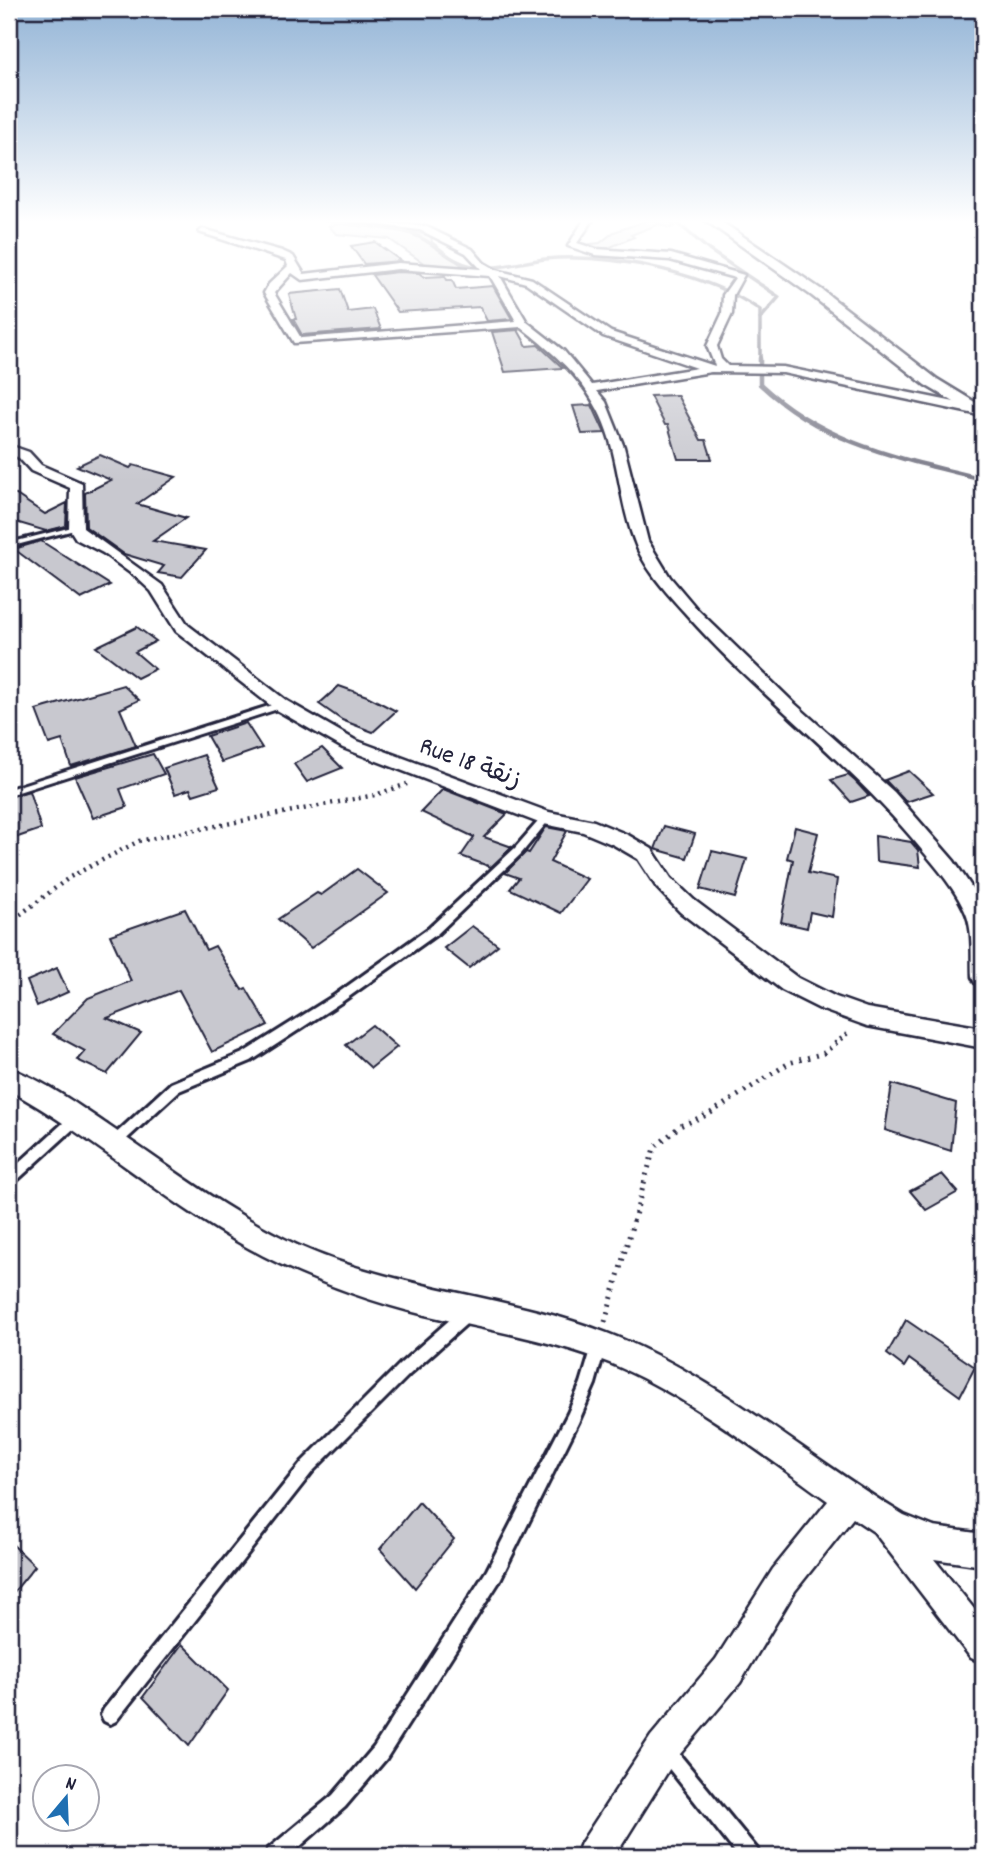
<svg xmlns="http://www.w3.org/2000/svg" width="992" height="1865" font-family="Dekko,'Playpen Sans Arabic',sans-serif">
	<rect width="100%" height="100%" fill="#fff"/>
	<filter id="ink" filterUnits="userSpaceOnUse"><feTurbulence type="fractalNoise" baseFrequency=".0143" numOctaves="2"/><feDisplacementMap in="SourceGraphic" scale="14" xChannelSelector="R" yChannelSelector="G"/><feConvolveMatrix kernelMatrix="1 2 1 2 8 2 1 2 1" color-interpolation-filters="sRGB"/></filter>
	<g filter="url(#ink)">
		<g fill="#dfdfe2" stroke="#80808e" stroke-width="2">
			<path d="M649,220H667L675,226L670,228L659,224L631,235L634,237L608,248L593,251L590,244L600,243L614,232Z"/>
			<path d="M344,224L388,227L431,236L432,242L464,267L432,269L389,239L336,234L329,226Z"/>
		</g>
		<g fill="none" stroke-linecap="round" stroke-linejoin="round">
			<g stroke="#7a7a88" stroke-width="3.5">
				<path d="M323,220C352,227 383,225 412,234C434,241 449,262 472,266C501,271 528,259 557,258C623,256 705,273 760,310V359"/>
				<path d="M674,220L709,250L779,297L760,319"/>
			</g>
			<path stroke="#7a7a88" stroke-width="4.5" d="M760,358V384C825,445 900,458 983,479"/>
		</g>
		<g fill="#c8c8cf" stroke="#22223b" stroke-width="2">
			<path d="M375,242L383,248L401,261L364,264L351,246Z"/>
			<path d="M398,272L419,273L424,277L445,276L447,280H452L456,289L493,286L512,319L487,321L480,307L398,312L372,275Z"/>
			<path d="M340,289L348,312L373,309L381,329L302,335L293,319H296L289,294Z"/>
			<path d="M518,330L527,346L538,345L563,368L505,372L492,332Z"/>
			<path d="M677,395L701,440H706L712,459H678L668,425H665L650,396Z"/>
			<path d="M592,405L605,433L582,434L573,406Z"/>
			<path d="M100,455L130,468L133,465L176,477L137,504L186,518L153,541L206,550L182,577L158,573L164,566L124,554L86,527L85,493L111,480L77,466Z"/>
			<path d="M9,490L45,514L67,503L66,526L46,531L9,520Z"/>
			<path d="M41,541L110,585L81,599L14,549Z"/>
			<path d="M137,627L156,641L135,652L155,669L137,678L96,647Z"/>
			<path d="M123,685L139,700L120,709L136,746L71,766L62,740L49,744L36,710Z"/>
			<path d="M339,686L367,696L396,711L373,732L342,720L319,704Z"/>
			<path d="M246,723L262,748L222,762L207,736Z"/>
			<path d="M322,748L342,768L307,782L294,764Z"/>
			<path d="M153,754L164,774L120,789L127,807L93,818L75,777Z"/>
			<path d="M204,755L219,787L193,795L190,789L175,794L164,768Z"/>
			<path d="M909,771L933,793L906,802L885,780Z"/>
			<path d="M848,775L855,781L869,796L851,802L831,780Z"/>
			<path d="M443,789L507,814L484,837L512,847L491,867L461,856L474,837L421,812Z"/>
			<path d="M29,791L41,829L9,840V797Z"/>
			<path d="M664,826L695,834L687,858L655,849Z"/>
			<path d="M546,827L567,831L550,862L587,879L561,913L510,889L519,878L505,873L526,852L529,853Z"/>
			<path d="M795,827L818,833L808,873L837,879L832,917L810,912L807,928L781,922L793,860L787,858Z"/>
			<path d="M875,836L911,842L918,850L920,867L876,861Z"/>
			<path d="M712,851L747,859L735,898L700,889Z"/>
			<path d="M357,869L388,893L311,948L278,919L317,893L321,895Z"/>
			<path d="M185,909L206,950L215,946L242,990L246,988L268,1025L212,1052L179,990L107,1018L141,1033L107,1074L77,1060L85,1051L53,1034L88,998L131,981L110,935Z"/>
			<path d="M472,926L498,945L469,968L444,948Z"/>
			<path d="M57,968L68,992L37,1006L27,981Z"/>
			<path d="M372,1025L397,1047L371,1068L346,1045Z"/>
			<path d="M892,1084L956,1103L951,1151L885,1130Z"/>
			<path d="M942,1174L958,1192L926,1210L910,1191Z"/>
			<path d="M906,1320L975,1367L960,1396L909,1359L904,1367L887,1354Z"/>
			<path d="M419,1502L454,1539L415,1588L380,1549Z"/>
			<path d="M9,1541L35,1566L9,1598Z"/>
			<path d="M182,1644L228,1690L189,1746L143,1697Z"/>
		</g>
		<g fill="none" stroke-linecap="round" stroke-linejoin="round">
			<defs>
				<g id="lane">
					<path d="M76,526L78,527V529L9,547V543Z"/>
					<path d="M281,702L284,703V707L9,795V789Z"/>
					<path d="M546,815L549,816L551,818L549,820L521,854L437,934L343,1001L251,1061L179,1091L119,1146L115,1148L111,1146L109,1142L111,1138L171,1083L243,1053L335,995L429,928L515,848L543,816Z"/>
					<path d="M77,1113L81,1114L83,1118L81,1122L13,1184L9,1186V1172L73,1114Z"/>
					<path d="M468,1306L473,1308L475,1313L473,1318L410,1374L313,1471L116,1721L110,1724L104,1721L101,1715L104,1709L303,1461L400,1364L463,1308Z"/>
					<path d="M599,1338L604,1340L606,1345L595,1384L578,1423L499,1582L386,1759L345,1807L289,1856H266L268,1849L333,1795L374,1747L487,1570L568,1413L581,1383L594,1340Z"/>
					<path d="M665,1741L671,1744L757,1849L759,1856H738L659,1756L656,1750L659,1744Z"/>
				</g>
				<g id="street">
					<path d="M343,220L425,226L472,249L484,263L496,270L532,279L611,332L715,366L707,346L722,314L723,295L735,278L670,260L595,255L568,246L584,220H593L577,243L596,249L671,254L744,275L733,295L732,314L717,346L721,359L728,366L783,367L979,407V413L975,414L783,373L711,372L597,391L606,402L624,447L648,541L670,577L697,609L793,702L894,792L954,861L982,903L983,986L975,983L972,977C971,956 974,928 964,909C951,882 930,860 911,837C842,756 755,693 685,613C666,592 643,567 634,540C617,496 619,444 594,403C577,372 548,349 521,327L294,343L264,293L269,284L288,266L286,260L199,232L203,229L282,251L293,256L304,274L398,263L481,269L466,253L420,230ZM398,269L490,276L516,321L301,338L274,293L292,273L302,280ZM500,276L526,283L603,336L697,368L592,385L564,351L527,322Z"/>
					<path d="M9,445L29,452L41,465L82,483L83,528L162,585L188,625L287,701L355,740L549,812L594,821L628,835L652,849L671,878L694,900L798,978L836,997L867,1008L983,1028V1048L867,1026L820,1009L782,990L680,912L657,888L638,859L614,845L583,832L539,823L343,748L275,709L176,631L151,591L137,578L103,553L76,539L69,528L70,488L31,471L19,458L9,453Z"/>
					<path d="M9,1068C45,1081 78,1105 109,1126C171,1168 229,1213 297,1245C396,1290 506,1294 607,1333C716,1375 805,1456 904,1515L934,1527L983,1534V1566L934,1559L983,1620V1663L971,1658L874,1532L853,1518L795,1591L740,1683L675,1760L615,1856H576L581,1843L651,1736L716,1659L773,1569L828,1501C761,1453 676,1387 599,1359C542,1338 483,1329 425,1315C375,1303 326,1285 280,1264C182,1218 103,1142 9,1090Z"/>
				</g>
				<path id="secondary" d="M705,220H719L822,290L937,379L983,407V419L925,385L812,296Z"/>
			</defs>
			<use href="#lane" stroke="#22223b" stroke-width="6"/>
			<use href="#street" stroke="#22223b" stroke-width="5"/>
			<use href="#secondary" stroke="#22223b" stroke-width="5"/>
			<g stroke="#22223b" stroke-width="4.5" stroke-dasharray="2 5" stroke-linecap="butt">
				<path d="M9,923L70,877L139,841L375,795L407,784"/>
				<path d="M835,1044L850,1031"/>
			</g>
			<path stroke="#22223b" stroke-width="5" stroke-dasharray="2 6" stroke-linecap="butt" d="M605,1322L654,1148L680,1126L709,1114L789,1063L824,1053L837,1042"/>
			<use href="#lane" fill="#fff" fill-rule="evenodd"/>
			<use href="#street" fill="#fff" fill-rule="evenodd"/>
			<use href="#secondary" fill="#fff" fill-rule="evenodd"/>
		</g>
	</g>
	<linearGradient id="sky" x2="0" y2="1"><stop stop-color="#93b4d6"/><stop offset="0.46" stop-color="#fff"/><stop offset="1" stop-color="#fff" stop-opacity="0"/></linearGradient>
	<rect width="992" height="481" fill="url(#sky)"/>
	<g text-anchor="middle" stroke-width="6" stroke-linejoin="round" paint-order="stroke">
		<g font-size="26" fill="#22223b" stroke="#fff">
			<text transform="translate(471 761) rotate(20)" y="9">Rue 18 زنقة</text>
		</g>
	</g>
	<rect width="992" height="1865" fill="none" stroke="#fff" stroke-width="35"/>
	<rect x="18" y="18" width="957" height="1830" fill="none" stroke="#22223b" stroke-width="2.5" filter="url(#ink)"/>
	<g transform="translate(66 1798) rotate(19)"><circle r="33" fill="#ffffff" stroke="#a7a7b1" stroke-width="2"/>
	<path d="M0-5L12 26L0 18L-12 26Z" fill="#1f6fb2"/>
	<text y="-10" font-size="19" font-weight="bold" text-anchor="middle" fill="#22223b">N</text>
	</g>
</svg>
